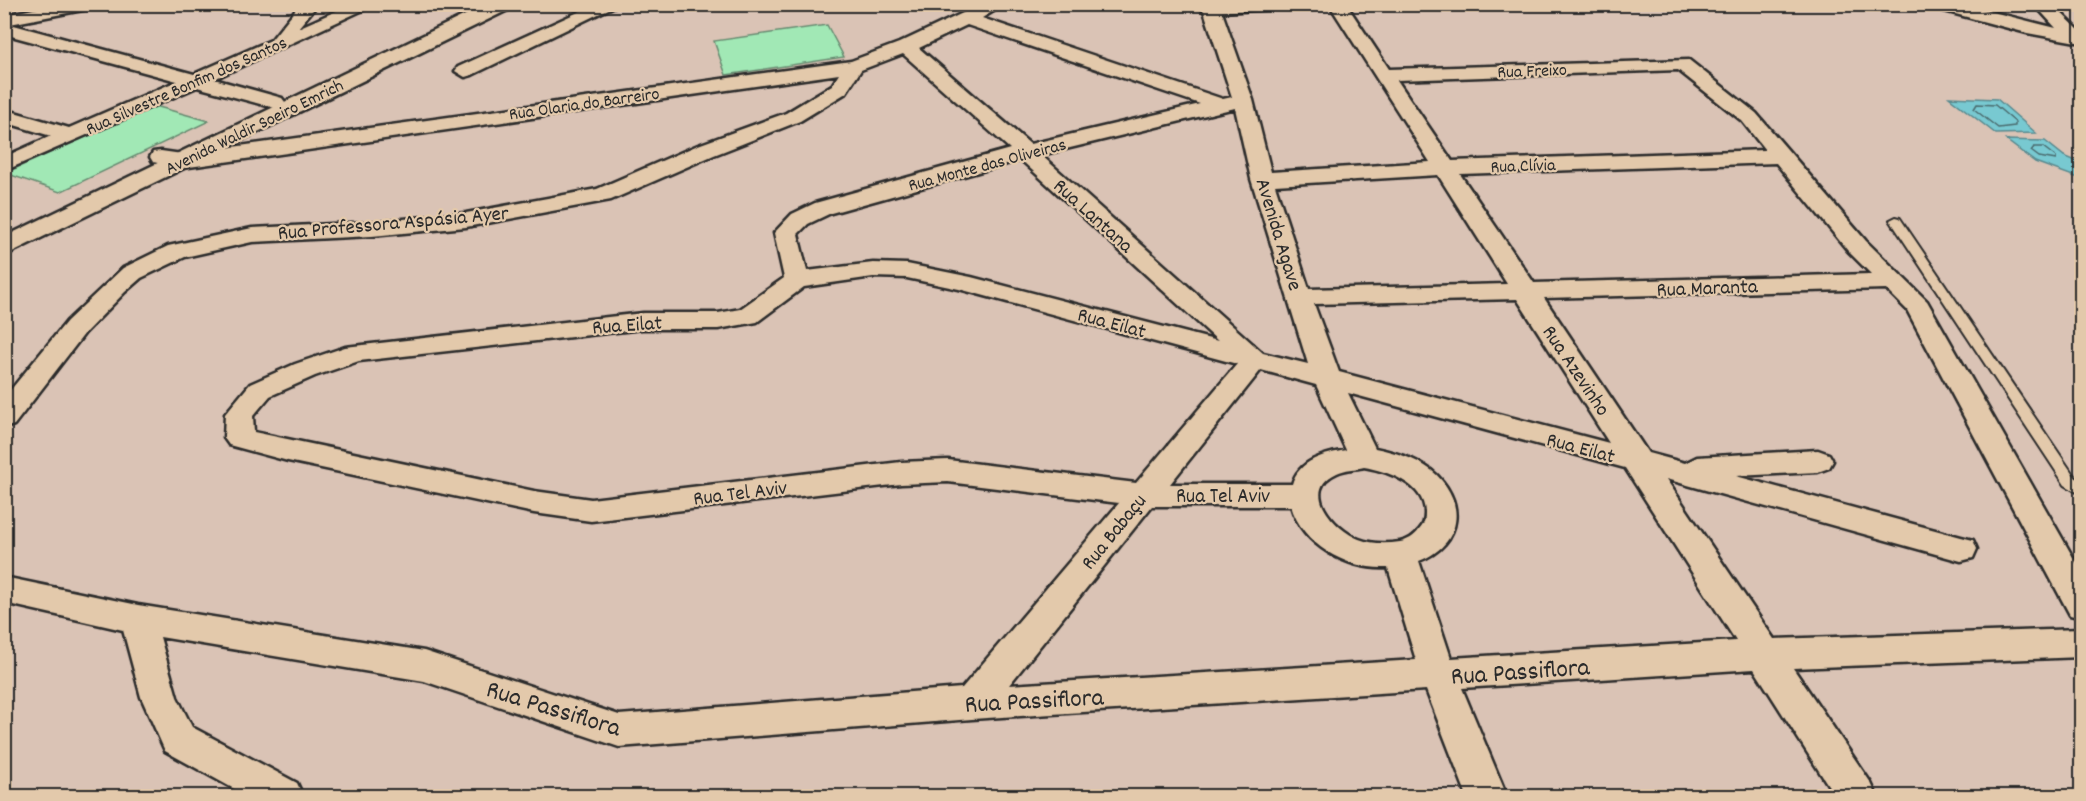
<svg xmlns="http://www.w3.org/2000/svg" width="2086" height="801" font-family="Dekko,sans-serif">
	<rect width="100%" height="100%" fill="#dac3b5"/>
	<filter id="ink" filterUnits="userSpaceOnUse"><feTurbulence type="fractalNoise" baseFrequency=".0167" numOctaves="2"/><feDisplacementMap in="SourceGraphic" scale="12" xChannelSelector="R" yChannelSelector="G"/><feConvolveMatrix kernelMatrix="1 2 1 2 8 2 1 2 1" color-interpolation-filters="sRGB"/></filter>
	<g filter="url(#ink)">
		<g fill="#a1e8b5" stroke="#668a70" stroke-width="1.5">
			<path d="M827,25L844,57L726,75L714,41Z"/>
			<path d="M155,106L209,121L60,192L5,173Z"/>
		</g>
		<g fill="#78c9d1" stroke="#598a8f" stroke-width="1.5">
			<path d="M1949,97L1997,99L2036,133L1996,134Z"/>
			<path d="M2006,140L2045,141L2064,156L2081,163V179L2035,162Z"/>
		</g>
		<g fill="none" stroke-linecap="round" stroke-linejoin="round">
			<g stroke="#4a6a6d" stroke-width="1.5">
				<path d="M1977,104L1995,105L2015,122V126L1998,128L1974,109Z"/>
				<path d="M2034,147H2043L2056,157V160L2039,157L2031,151Z"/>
			</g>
			<defs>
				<path id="service" d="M1896,217L1900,218L2075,477L2082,482V495L2065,485L1890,220Z"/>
				<g id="minor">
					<path d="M58,4H96L88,9L10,24L194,74L271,40L300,4H318L298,28L352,4H376L214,79L282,98L285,102L282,106L275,108L197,87L4,171V157L51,136L4,122V109L69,128L177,81L4,34V15Z"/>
					<path d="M596,4H619L472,75L465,77L455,71L458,67Z"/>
					<path d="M982,4H1005L982,18L1223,99L1232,97L1204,11L1195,4H1282L1274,9L1222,12L1253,100L1271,172L1430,162L1329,4H1346L1389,69L1689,60L1756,113L1866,241L1927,301L2082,573V618L2070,615L1907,310L1886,289L1544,298L1648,453L1685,463L1697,457L1818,450L1829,454L1833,461L1829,468L1818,472L1736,476L1961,537L1973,540L1977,549L1973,558L1961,561L1666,479L1774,639L2082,629V657L1793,668L1871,783L1877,796H1835L1754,669L1462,688L1507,796H1467L1426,690L972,719L619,747L424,681L160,637L177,697L192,727L297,783L303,796H247L165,751L141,697L123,630L4,603V577L138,605L424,651L619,715L962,688L1119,503L948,482L901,484L591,521L534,513L288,461L229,445L224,438L225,414L250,384L295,364L345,347L643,313H718L740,309L784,278L774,233L792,214L815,203L1010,149L903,54L861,70L846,93L800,121L714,155L611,200L466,227L372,236L252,242L185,257L141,278L125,292L85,333L14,425L4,428V398L67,321L123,268L168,246L252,228L372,222L466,213L597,189L698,145L786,113L832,85L839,74L182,168L153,162L150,157L153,152L161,151L182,154L851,61L899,43ZM967,25L1200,104L1030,144L919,48ZM1678,70L1742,121L1765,150L1452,161L1397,80ZM1235,108L1251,179L1308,364L1263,353L1041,155ZM1021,160L1218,341L971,277L907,264L873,263L807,271L798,234L808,224L831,213ZM1776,163L1848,251L1871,274L1534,283L1460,174ZM1438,175L1507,284L1309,289L1275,185ZM873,277L907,278L959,289L1237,364L1136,483L948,460L901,462L591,499L534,491L254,432L253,416L270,396L315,376L359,361L643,329H718L757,322L804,287ZM1517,299L1609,443L1339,372L1314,304ZM1261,370L1316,385L1346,450C1324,454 1299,460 1292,484H1170ZM1348,393L1625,468L1736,641L1451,658L1419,561C1464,544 1467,499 1431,470C1415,458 1394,452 1375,448ZM1364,467C1387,471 1426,484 1425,514C1425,520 1424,525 1419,530C1415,536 1407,541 1400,542C1386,544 1372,544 1359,539C1334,529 1299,490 1337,473C1345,469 1356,469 1364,467ZM1152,506H1291C1303,546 1348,570 1388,568L1416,660L1009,685Z"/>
					<path d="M1931,4H1961L2056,28L2034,4H2052L2081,32L2082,43L2027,33L1933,8Z"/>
				</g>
				<path id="primary" d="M488,4H515L512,8L4,256V237Z"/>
			</defs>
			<use href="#service" stroke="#2b2b2b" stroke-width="4"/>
			<use href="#minor" stroke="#2b2b2b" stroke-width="5"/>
			<use href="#primary" stroke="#2b2b2b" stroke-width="5"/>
			<use href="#service" fill="#e3c9ab" fill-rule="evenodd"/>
			<use href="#minor" fill="#e3c9ab" fill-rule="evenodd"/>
			<use href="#primary" fill="#e3c9ab" fill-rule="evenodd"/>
		</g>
	</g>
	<g text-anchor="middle" stroke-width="4.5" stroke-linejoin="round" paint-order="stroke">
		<g font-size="18" fill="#2b2b2b" stroke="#e3c9ab">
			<text transform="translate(1532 70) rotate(-2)" y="6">Rua Freixo</text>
			<text transform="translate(186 85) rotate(-24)" y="6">Rua Silvestre Bonfim dos Santos</text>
			<text transform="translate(584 103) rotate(-8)" y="6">Rua Olaria do Barreiro</text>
			<text transform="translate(254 126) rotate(-26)" y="6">Avenida Waldir Soeiro Emrich</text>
			<text transform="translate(987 164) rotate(-15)" y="6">Rua Monte das Oliveiras</text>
			<text transform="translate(1523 165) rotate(-2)" y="6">Rua Clívia</text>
		</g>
		<g font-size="21" fill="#2b2b2b" stroke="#e3c9ab">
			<text transform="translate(1094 215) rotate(42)" y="7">Rua Lantana</text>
			<text transform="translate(393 222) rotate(-5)" y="7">Rua Professora Aspásia Ayer</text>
			<text transform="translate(1280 234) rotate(73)" y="7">Avenida Agave</text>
			<text transform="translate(1707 287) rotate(-2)" y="7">Rua Maranta</text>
			<text transform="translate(1112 322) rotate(15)" y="7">Rua Eilat</text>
			<text transform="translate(627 324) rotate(-4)" y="7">Rua Eilat</text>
			<text transform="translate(1577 370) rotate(56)" y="7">Rua Azevinho</text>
			<text transform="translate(1581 447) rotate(15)" y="7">Rua Eilat</text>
			<text transform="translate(740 492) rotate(-7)" y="7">Rua Tel Aviv</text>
			<text x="1223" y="502">Rua Tel Aviv</text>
			<text transform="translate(1113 531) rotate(-51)" y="7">Rua Babaçu</text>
		</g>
		<g font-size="26" fill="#2b2b2b" stroke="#e3c9ab">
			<text transform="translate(1520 670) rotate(-4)" y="9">Rua Passiflora</text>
			<text transform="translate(1034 699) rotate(-3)" y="9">Rua Passiflora</text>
			<text transform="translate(554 707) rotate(17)" y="9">Rua Passiflora</text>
		</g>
	</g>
	<rect width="2086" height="801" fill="none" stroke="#e3c9ab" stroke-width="24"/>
	<rect x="12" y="12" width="2062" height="777" fill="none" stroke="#2b2b2b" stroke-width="2" filter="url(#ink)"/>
</svg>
